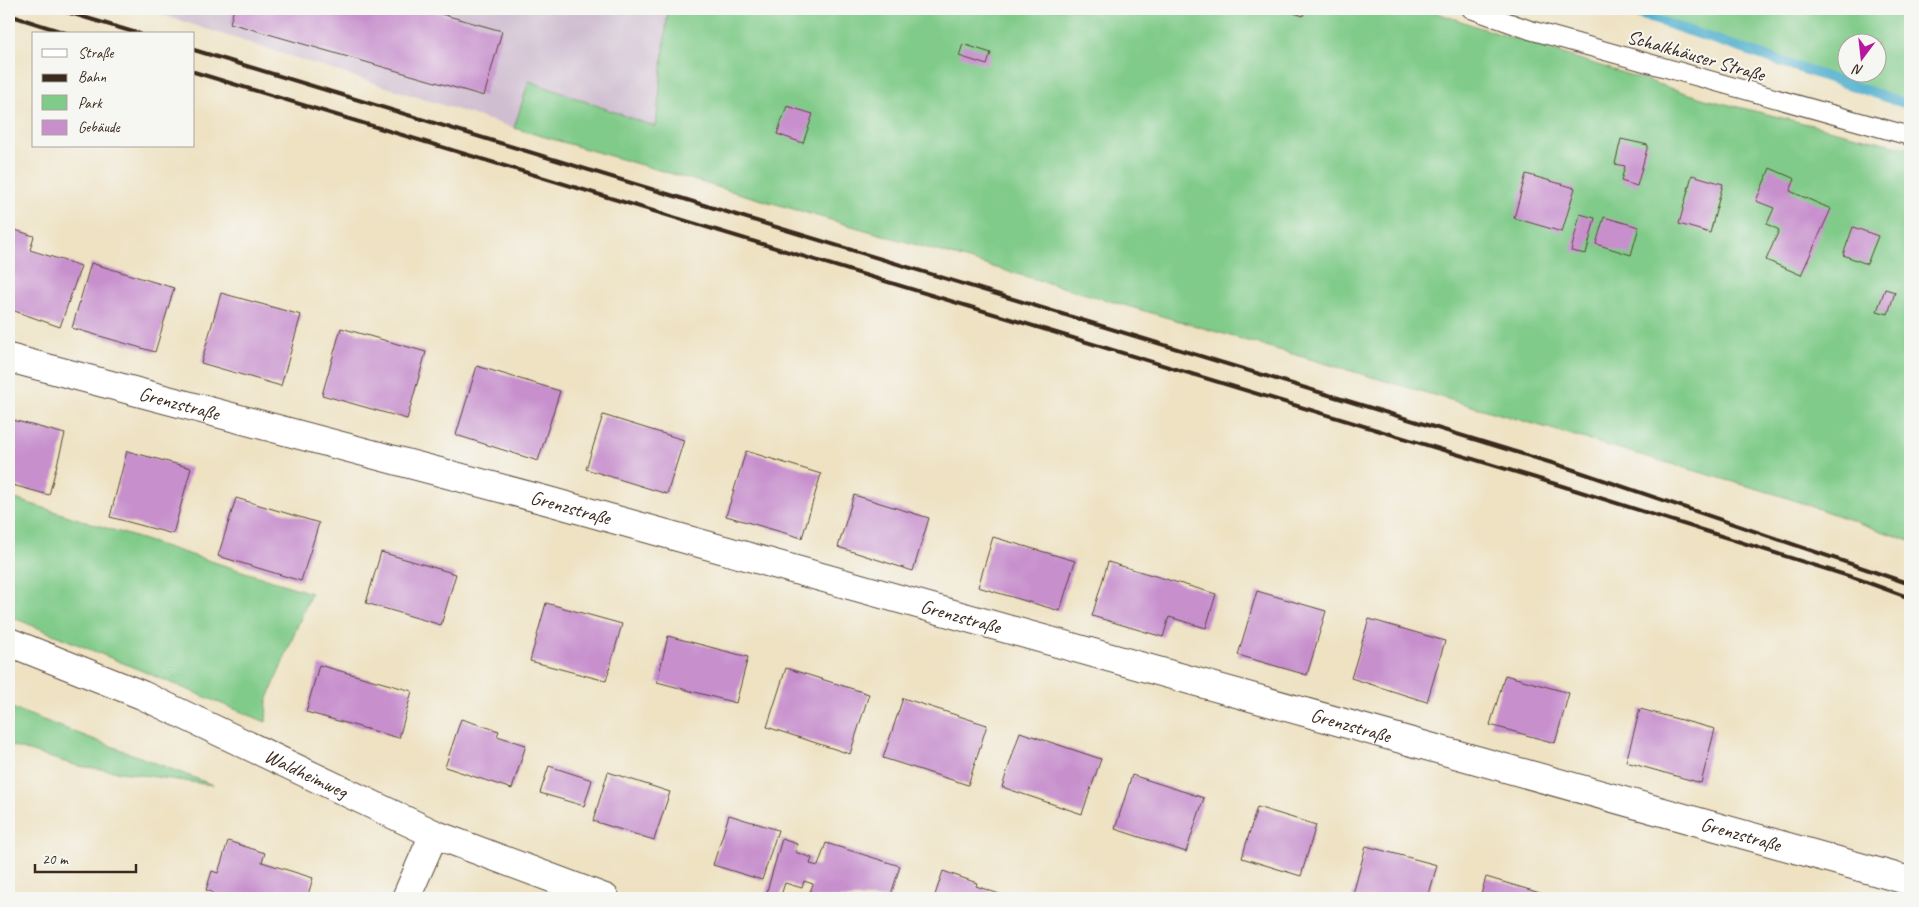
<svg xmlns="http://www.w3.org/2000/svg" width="1919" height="907" font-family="Caveat,sans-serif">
	<rect width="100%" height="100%" fill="#f6f6f2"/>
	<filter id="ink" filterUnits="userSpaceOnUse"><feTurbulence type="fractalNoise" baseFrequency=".02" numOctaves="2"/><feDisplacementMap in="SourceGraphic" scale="10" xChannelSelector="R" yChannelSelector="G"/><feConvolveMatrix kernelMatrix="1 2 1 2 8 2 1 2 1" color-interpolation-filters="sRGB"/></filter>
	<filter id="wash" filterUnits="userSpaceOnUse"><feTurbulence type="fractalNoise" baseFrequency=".0096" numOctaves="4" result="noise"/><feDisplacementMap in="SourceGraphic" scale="20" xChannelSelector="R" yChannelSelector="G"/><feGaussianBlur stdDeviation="1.12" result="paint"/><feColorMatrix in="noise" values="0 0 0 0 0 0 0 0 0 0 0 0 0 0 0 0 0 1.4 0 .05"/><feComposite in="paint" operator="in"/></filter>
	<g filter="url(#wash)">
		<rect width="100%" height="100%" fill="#eee2c3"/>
		<path fill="#cfbdd0" d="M144,9H668L656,128L529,82L514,128Z"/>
		<g fill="#80cb89" stroke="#5e7a54" fill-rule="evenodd">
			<path d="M668,9H1426L1481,28L1705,99L1910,149V541L1782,496L514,128L529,81L656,127Z"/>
			<path d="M1627,9H1910V101ZM1846,42H1876V72H1846Z"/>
			<path d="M9,497L311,593L267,701L266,722L9,616Z"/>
			<path d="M9,707L213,785L78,766L9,745Z"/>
		</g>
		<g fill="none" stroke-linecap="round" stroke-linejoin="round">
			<path stroke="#4eaecd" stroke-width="10" d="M1624,9L1910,105"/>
		</g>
		<g id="blocks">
			<g fill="#c790cd">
				<path d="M234,9H423L502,31L484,96L230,23Z"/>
				<path d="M1282,9H1305L1303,16Z"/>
				<path d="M963,44L991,53L987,65L959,56Z"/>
				<path d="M787,106L813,114L803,143L777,134Z"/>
				<path d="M1621,139L1648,145L1637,186L1621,181L1625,166L1615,164Z"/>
				<path d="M1770,168L1795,179L1790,191L1831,209L1801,275L1766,260L1779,230L1767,224L1774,208L1756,201Z"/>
				<path d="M1526,174L1575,188L1562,232L1514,218Z"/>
				<path d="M1692,175L1723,184L1710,233L1679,224Z"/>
				<path d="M1580,214L1595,218L1586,254L1571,251Z"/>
				<path d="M1604,217L1639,227L1631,255L1596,244Z"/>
				<path d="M1853,227L1878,236L1867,264L1843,255Z"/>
				<path d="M9,228L34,236L30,250L81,266L60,327L9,309Z"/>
				<path d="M91,263L174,288L155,352L72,328Z"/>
				<path d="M1885,289L1895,292L1888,314L1877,311Z"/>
				<path d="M221,293L301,315L281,386L201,363Z"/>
				<path d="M341,328L426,352L407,419L322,395Z"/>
				<path d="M477,366L560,391L538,461L456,435Z"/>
				<path d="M603,415L684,440L667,494L586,469Z"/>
				<path d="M9,419L65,434L49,495L9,484Z"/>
				<path d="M127,451L191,468L173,534L110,517Z"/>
				<path d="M746,451L821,474L802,538L726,516Z"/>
				<path d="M854,495L929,518L913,571L838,547Z"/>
				<path d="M236,498L319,523L301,581L218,556Z"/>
				<path d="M993,537L1075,561L1060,611L978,587Z"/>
				<path d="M381,552L456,574L441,625L366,603Z"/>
				<path d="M1108,562L1216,594L1206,628L1169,617L1163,637L1092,616Z"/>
				<path d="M1257,591L1326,611L1307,675L1238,655Z"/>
				<path d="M546,603L622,624L606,681L530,661Z"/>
				<path d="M1369,619L1445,641L1427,702L1351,678Z"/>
				<path d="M668,636L748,657L736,703L657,682Z"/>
				<path d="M319,665L412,691L399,738L306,712Z"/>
				<path d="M786,668L869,694L850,754L767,727Z"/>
				<path d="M1505,675L1569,693L1555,743L1490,725Z"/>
				<path d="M903,698L987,725L968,785L883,758Z"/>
				<path d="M1640,709L1715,729L1701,783L1626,762Z"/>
				<path d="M461,719L499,731L497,736L526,745L512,789L445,767Z"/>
				<path d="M1020,732L1101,759L1082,814L1002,787Z"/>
				<path d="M549,766L592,780L584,806L540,793Z"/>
				<path d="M608,772L670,792L654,840L593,821Z"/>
				<path d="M1132,775L1204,798L1186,852L1115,829Z"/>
				<path d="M1257,807L1316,825L1301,876L1242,858Z"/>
				<path d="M729,815L778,830L762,880L713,865Z"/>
				<path d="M782,839L797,844L795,852L812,858L810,864L818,866L826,843L900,866L890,898H808L813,884L804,881L802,888L785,883L780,898H765Z"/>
				<path d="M228,841L265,853L262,862L313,878L307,898H210L212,892L206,890L212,871L218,873Z"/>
				<path d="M1366,846L1437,865L1428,898H1352Z"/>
				<path d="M943,871L977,883L976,886L1011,898H934Z"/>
				<path d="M1486,877L1557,898H1480Z"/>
			</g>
		</g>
	</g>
	<g filter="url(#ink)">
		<use href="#blocks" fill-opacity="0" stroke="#564637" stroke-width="1"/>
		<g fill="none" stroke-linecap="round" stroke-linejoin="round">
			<defs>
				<path id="service" d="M1471,9L1530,30L1910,136"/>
				<g id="minor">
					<path id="s1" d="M9,358L545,500L1910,881"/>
					<path id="s2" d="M9,642L142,695L434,834L605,898"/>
					<path d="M406,898L434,834"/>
				</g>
			</defs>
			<use href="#service" stroke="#564637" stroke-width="20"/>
			<use href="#minor" stroke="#564637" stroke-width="30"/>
			<use href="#service" stroke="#fff" stroke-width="18"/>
			<use href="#minor" stroke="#fff" stroke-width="28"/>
			<g stroke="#3b2a1e" stroke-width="4">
				<path d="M57,9L140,34"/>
				<path d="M9,15L69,34"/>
				<path d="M194,50L1565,467L1910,584"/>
				<path d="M194,72L1562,486L1858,579L1910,598"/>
			</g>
		</g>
	</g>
	<g text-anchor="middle" stroke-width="4" stroke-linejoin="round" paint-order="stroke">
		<g font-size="20" fill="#3b2a1e" stroke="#f6f6f2">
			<text transform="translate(1696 55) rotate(16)" y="7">Schalkhäuser Straße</text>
			<text dy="7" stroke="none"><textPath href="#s1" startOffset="176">Grenzstraße</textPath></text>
			<text dy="7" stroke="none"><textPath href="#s1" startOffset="581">Grenzstraße</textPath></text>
			<text dy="7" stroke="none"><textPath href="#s1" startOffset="986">Grenzstraße</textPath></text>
			<text dy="7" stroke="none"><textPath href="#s1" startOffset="1391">Grenzstraße</textPath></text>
			<text dy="7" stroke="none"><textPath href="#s2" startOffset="325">Waldheimweg</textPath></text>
			<text dy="7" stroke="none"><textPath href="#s1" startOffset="1796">Grenzstraße</textPath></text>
		</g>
	</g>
	<rect width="1919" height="907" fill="none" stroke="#f6f6f2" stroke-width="30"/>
	<rect x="32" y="32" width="162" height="115" fill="#f6f6f2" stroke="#aba49d"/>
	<rect x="42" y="49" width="25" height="8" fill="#ffffff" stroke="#aba49d"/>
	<text x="78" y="58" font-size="15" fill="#3b2a1e">Straße</text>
	<rect x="42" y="74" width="25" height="8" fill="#3b2a1e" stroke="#aba49d"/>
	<text x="78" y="82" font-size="15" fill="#3b2a1e">Bahn</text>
	<rect x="42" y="95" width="25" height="15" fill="#80cb89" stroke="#aba49d"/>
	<text x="78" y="108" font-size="15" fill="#3b2a1e">Park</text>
	<rect x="42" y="120" width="25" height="15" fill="#c790cd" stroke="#aba49d"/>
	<text x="78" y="132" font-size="15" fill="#3b2a1e">Gebäude</text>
	<g transform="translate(1862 58) rotate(195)"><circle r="24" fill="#f6f6f2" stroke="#aba49d"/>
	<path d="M0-4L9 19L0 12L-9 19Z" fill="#b5179e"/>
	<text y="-8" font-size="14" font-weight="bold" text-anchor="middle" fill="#3b2a1e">N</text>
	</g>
	<path d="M35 864v8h101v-8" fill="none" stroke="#3b2a1e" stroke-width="2.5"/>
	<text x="42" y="864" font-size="15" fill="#3b2a1e" stroke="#f6f6f2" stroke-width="4" paint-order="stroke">20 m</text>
</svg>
